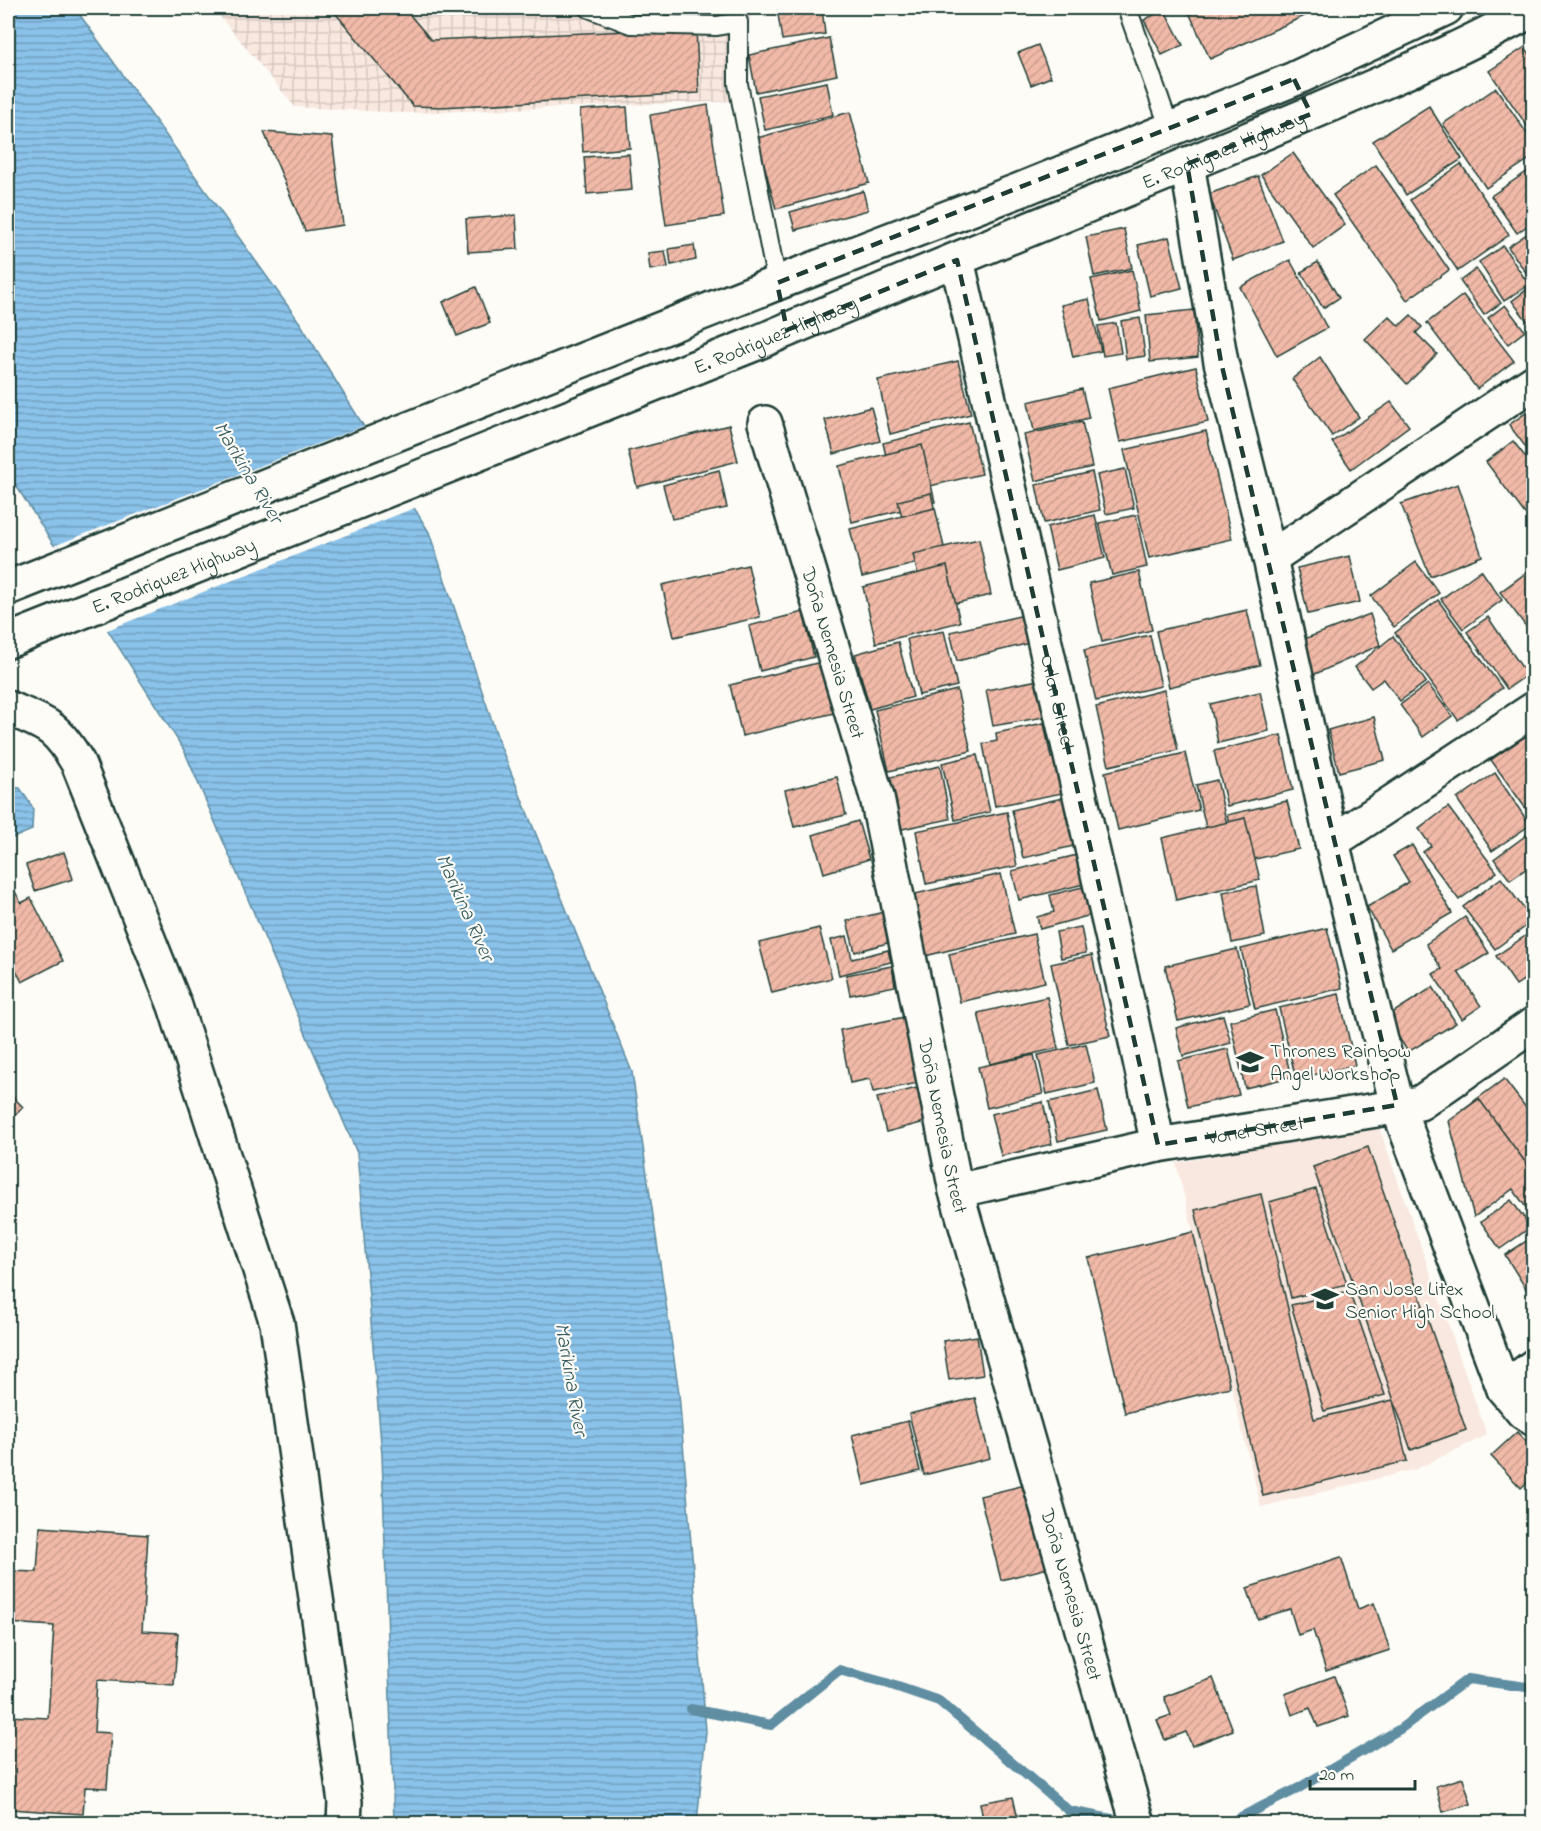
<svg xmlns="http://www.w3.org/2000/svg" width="1541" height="1831" font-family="'Indie Flower',sans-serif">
	<defs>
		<pattern id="industrial-grid" width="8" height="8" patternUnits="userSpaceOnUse" patternTransform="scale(1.5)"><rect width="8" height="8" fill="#f9e8df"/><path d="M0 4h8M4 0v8" fill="none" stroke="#d5c8c0"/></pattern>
		<pattern id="water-rules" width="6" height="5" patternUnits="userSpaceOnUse" patternTransform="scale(1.5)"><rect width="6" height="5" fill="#8ac2e9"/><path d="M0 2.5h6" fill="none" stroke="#709fbe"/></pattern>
		<pattern id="building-hatch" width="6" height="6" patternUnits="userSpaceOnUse" patternTransform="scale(1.5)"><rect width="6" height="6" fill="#f1b9a8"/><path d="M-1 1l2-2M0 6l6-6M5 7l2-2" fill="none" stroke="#cea091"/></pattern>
	</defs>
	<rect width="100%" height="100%" fill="#fdfcf7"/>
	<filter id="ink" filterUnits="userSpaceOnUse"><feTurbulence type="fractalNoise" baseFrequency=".0167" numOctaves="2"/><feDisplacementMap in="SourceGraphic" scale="12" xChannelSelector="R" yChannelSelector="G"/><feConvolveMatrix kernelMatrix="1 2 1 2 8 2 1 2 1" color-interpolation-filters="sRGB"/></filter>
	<g filter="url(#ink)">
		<path fill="#f9e8df" d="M1378,1124L1487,1435L1416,1469L1261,1507L1176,1163Z"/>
		<path fill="url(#industrial-grid)" d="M213,8H751L738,101L407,113L295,107Z"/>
		<g fill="url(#water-rules)" stroke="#5f8da1" stroke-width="1.5">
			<path d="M8,8H75L300,323L429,532L500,745L632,1072L679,1393L706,1731L697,1823H394L382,1455L357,1153L184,750L8,473Z"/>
			<path d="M8,787L20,788L33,808L32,830L8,840Z"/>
		</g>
		<path fill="#fdfcf7" d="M366,425L417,507L105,631L51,547Z"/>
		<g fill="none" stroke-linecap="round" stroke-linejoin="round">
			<g stroke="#5f8da1" stroke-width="10">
				<path d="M691,1709L771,1725L839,1670L883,1682L939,1701L1069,1811L1133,1823"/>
				<path d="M1227,1824L1297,1789L1400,1729L1468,1679L1534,1688"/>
			</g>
		</g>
		<g fill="url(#building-hatch)" stroke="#1f3d34" stroke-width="1.5">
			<path d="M331,8H404L431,40L696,28L699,93L441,107L413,106Z"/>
			<path d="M777,8H822L825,34L782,40Z"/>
			<path d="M1187,8H1322L1210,59Z"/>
			<path d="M1164,9L1183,45L1162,55L1144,20Z"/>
			<path d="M829,38L837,75L756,92L749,55Z"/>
			<path d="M1038,45L1051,77L1031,85L1018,53Z"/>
			<path d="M1525,47L1534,60V136L1489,71Z"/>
			<path d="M827,82L833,115L765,130L758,96Z"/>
			<path d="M1496,88L1534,144V156L1486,188L1443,124Z"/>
			<path d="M708,105L724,216L666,225L650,115Z"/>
			<path d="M1429,106L1462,159L1406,195L1373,141Z"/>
			<path d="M627,107L630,148L583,152L580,110Z"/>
			<path d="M850,112L869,183L776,209L757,138Z"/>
			<path d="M264,132L332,137L343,225L305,231Z"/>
			<path d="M1293,153L1345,225L1313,248L1261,175Z"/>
			<path d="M629,154L632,190L587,194L584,157Z"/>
			<path d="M1461,164L1509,235L1458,271L1410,200Z"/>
			<path d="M1376,165L1449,270L1407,300L1333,195Z"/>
			<path d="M1534,167V221L1517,233L1491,196Z"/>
			<path d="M1258,176L1283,241L1233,260L1209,194Z"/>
			<path d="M863,191L868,210L795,230L790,212Z"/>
			<path d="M516,215L518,249L468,252L466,219Z"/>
			<path d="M1124,229L1132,268L1094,276L1086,237Z"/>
			<path d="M1534,229V280L1532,281L1508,247Z"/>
			<path d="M1169,237L1182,288L1150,296L1138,245Z"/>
			<path d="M694,245L696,260L671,265L669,249Z"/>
			<path d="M1503,246L1529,285L1504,301L1479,262Z"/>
			<path d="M665,251L668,267L650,270L648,253Z"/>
			<path d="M1290,260L1327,328L1277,356L1240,287Z"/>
			<path d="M1318,262L1339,298L1323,308L1301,272Z"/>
			<path d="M1476,269L1501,303L1484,315L1460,281Z"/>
			<path d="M1132,270L1141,311L1101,321L1091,279Z"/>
			<path d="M1534,284V324L1531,326L1512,301Z"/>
			<path d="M476,287L490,323L457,336L443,302Z"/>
			<path d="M1463,295L1514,361L1477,389L1427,323Z"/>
			<path d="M1089,299L1101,351L1073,357L1061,305Z"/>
			<path d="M1505,305L1525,331L1508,344L1488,318Z"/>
			<path d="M1194,310L1198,357L1150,362L1146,315Z"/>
			<path d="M1411,315L1422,327L1416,333L1437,354L1407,384L1365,339L1389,316L1399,326Z"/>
			<path d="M1140,318L1145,356L1126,359L1121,321Z"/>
			<path d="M1116,323L1121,353L1103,356L1098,326Z"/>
			<path d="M1320,357L1359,417L1332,436L1292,379Z"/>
			<path d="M958,361L971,414L890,434L878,380Z"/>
			<path d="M1196,367L1208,422L1120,442L1108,388Z"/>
			<path d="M1082,389L1089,418L1034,431L1028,402Z"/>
			<path d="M1391,402L1409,426L1351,469L1332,442Z"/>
			<path d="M871,407L880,441L834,454L825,420Z"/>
			<path d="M1534,407V458L1509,425Z"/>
			<path d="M969,422L982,474L895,494L883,443Z"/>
			<path d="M1082,422L1092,467L1035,481L1024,435Z"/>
			<path d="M729,425L738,461L637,487L628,451Z"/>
			<path d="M1206,431L1232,539L1149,558L1124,450Z"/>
			<path d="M1513,441L1534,468V508L1525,514L1486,462Z"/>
			<path d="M922,445L935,502L852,522L839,466Z"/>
			<path d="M1125,469L1134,508L1106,514L1097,475Z"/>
			<path d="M719,470L727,508L672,519L663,485Z"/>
			<path d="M1092,472L1100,510L1044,523L1036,485Z"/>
			<path d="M1458,484L1482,556L1430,576L1401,504Z"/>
			<path d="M931,493L941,540L909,547L898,501Z"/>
			<path d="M935,508L946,556L862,577L850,529Z"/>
			<path d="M1095,515L1105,558L1057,570L1047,527Z"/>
			<path d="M1136,515L1147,567L1112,575L1099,523Z"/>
			<path d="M979,539L991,595L926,610L913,554Z"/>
			<path d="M1534,539V551L1528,543Z"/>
			<path d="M1350,556L1360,602L1308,614L1297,568Z"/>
			<path d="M1416,562L1439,593L1394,627L1371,596Z"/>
			<path d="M748,565L760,617L674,637L662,585Z"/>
			<path d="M947,566L960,622L876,643L863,587Z"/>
			<path d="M1534,567V637L1500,592Z"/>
			<path d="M1481,570L1502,600L1463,629L1441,599Z"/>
			<path d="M1139,572L1152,630L1102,642L1089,583Z"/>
			<path d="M1438,600L1502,688L1458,720L1395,633Z"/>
			<path d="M1247,610L1260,665L1169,687L1156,631Z"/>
			<path d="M803,612L814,657L760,671L749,626Z"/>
			<path d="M1370,614L1380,645L1313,675L1299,641Z"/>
			<path d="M1024,615L1030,643L957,661L950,632Z"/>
			<path d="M1488,617L1527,675L1507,689L1467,632Z"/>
			<path d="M944,631L957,686L919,695L907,639Z"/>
			<path d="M1150,635L1161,686L1096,701L1084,650Z"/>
			<path d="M1393,636L1426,682L1400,701L1384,679L1371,688L1355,667Z"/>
			<path d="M898,642L913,697L870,709L855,654Z"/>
			<path d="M821,662L834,713L742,736L730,685Z"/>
			<path d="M1044,679L1050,716L993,726L986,690Z"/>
			<path d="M1428,684L1452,716L1423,737L1400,705Z"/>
			<path d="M957,690L971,751L889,771L875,710Z"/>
			<path d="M1164,690L1178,750L1109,766L1096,707Z"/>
			<path d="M1260,692L1269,731L1218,743L1210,704Z"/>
			<path d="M1374,717L1385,760L1339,772L1328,730Z"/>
			<path d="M1044,723L1051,758L1067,755L1073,791L995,806L983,744L997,741L996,733Z"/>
			<path d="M1534,729V820L1491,760Z"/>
			<path d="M1281,735L1293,790L1227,806L1214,751Z"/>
			<path d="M1185,753L1199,810L1118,830L1105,772Z"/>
			<path d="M977,755L990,812L955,820L942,763Z"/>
			<path d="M940,766L950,819L897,830L886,778Z"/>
			<path d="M1495,773L1530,825L1492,851L1457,799Z"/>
			<path d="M837,777L846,815L794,827L785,790Z"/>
			<path d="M1217,780L1229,834L1209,840L1196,785Z"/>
			<path d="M1075,795L1086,843L1023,858L1012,810Z"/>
			<path d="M1287,801L1299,849L1238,863L1227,815Z"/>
			<path d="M1448,807L1497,872L1459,900L1423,852L1431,846L1419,829Z"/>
			<path d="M1007,812L1017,866L926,884L916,831Z"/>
			<path d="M1245,818L1260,880L1176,900L1162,838Z"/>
			<path d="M858,821L869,859L824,873L813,835Z"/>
			<path d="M1532,831L1534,833V863L1510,880L1494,859Z"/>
			<path d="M1412,845L1452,913L1391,949L1367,907L1409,882L1393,856Z"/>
			<path d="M64,852L73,879L35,891L26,865Z"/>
			<path d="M1085,853L1092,882L1019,900L1012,871Z"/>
			<path d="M1001,874L1015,934L925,956L911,895Z"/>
			<path d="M8,878L21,903L31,898L63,961L22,982L9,957L8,958Z"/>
			<path d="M1501,878L1533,921L1495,949L1463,907Z"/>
			<path d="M1095,884L1102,912L1040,929L1037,917L1054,912L1050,895Z"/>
			<path d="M1256,886L1265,936L1232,943L1223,892Z"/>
			<path d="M884,912L891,942L855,952L847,921Z"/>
			<path d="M1465,917L1489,953L1458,972L1481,1006L1462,1019L1433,974L1442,969L1426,944Z"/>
			<path d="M1081,927L1086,953L1061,958L1056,932Z"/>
			<path d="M819,928L832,978L772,993L759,943Z"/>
			<path d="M1327,928L1342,988L1255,1009L1241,949Z"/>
			<path d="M1534,930V973L1516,985L1496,956Z"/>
			<path d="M1034,934L1045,982L960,1002L949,954Z"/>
			<path d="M847,936L852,959L888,950L891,962L839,975L831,940Z"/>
			<path d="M1237,949L1250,1004L1178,1021L1165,966Z"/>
			<path d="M1092,955L1110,1036L1069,1045L1051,964Z"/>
			<path d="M892,966L895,986L850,995L846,975Z"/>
			<path d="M1433,987L1456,1023L1408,1052L1386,1017Z"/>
			<path d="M1339,994L1355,1065L1296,1079L1279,1008Z"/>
			<path d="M1047,997L1058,1048L990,1064L978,1013Z"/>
			<path d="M1275,1010L1291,1077L1245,1088L1230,1021Z"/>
			<path d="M1223,1015L1231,1043L1183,1056L1176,1028Z"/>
			<path d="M905,1017L918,1083L873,1092L870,1079L850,1083L840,1030Z"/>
			<path d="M1086,1044L1095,1083L1047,1094L1038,1055Z"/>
			<path d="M1228,1049L1239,1095L1188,1107L1178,1061Z"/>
			<path d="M1034,1055L1043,1094L987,1108L978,1067Z"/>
			<path d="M1504,1079L1534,1118V1171L1517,1183L1462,1110Z"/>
			<path d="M929,1085L937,1119L886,1132L877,1098Z"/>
			<path d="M1098,1090L1107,1130L1058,1141L1049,1102Z"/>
			<path d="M13,1097L23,1107L8,1122V1103Z"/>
			<path d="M1479,1099L1534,1174V1204L1527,1209L1513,1189L1474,1217L1449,1121Z"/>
			<path d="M1043,1102L1052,1144L1001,1156L991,1114Z"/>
			<path d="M1368,1147L1466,1430L1411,1450L1313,1167Z"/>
			<path d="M1316,1189L1347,1284L1291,1298L1269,1202Z"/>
			<path d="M1261,1194L1314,1419L1393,1400L1407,1461L1263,1496L1195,1210Z"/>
			<path d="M1511,1200L1531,1227L1500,1249L1481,1222Z"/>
			<path d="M1193,1232L1230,1387L1125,1413L1088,1258Z"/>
			<path d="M1534,1236V1288L1528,1292L1505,1255Z"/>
			<path d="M1349,1291L1385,1395L1324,1411L1291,1305Z"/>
			<path d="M977,1336L983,1375L949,1380L943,1341Z"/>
			<path d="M975,1398L990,1458L924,1475L909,1414Z"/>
			<path d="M908,1421L920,1471L864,1485L852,1435Z"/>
			<path d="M1517,1432L1534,1450V1476L1521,1488L1491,1456Z"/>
			<path d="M1029,1484L1048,1568L1001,1580L980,1496Z"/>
			<path d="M40,1527L148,1535L142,1631L178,1633L174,1685L97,1680L94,1732L111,1733L107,1788L85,1787L83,1814L10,1809L13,1766L8,1765V1716L48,1718L54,1626L8,1623V1571L37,1572Z"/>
			<path d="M1341,1557L1358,1609L1374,1603L1390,1650L1326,1671L1313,1630L1298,1635L1290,1609L1258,1619L1247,1588Z"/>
			<path d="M1334,1676L1349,1716L1318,1727L1310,1708L1292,1715L1285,1694Z"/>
			<path d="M1213,1678L1233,1730L1192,1746L1186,1732L1165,1740L1157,1720L1171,1715L1164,1697Z"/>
			<path d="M1463,1778L1471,1804L1443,1812L1436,1786Z"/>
			<path d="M1013,1797L1019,1824H984L980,1803Z"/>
		</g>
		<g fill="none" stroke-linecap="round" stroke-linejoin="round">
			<defs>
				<g id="service">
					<path d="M589,8L631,24L717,26L738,22V84L777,283"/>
					<path d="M1127,8L1170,129"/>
				</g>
				<g id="minor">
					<path d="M1187,164L1221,362L1270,558L1332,842L1397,1105L1504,1389L1523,1412L1534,1419"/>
					<path id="s1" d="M957,260L1129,1009L1158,1145"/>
					<path id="s2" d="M765,423L877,797L956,1191L1138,1824"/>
					<path d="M1270,558L1534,382"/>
					<path d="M8,708C47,725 55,724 78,763L175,1006L277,1323L345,1802L344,1824"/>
					<path d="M1332,842L1534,709"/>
					<path id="s3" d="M956,1191L1158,1145L1420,1103L1534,1024"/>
					<path d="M1504,1389L1534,1366"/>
				</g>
				<g id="primary">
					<path d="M8,588L777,283L1020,190L1294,79L1446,8"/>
					<path id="s4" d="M8,641L754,344C897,283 1042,224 1186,165C1303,116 1422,70 1534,9"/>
				</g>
			</defs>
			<use href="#service" stroke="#1f3d34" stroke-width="22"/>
			<use href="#minor" stroke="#1f3d34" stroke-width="38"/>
			<use href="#primary" stroke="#1f3d34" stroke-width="38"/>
			<use href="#service" stroke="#fdfcf7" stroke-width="18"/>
			<use href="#minor" stroke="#fdfcf7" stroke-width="33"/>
			<use href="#primary" stroke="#fdfcf7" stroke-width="33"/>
		</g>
	</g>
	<path fill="none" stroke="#1f3d34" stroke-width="4.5" stroke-dasharray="12 8" stroke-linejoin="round" d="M1294,79L1311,114L1187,164L1221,362L1397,1105L1158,1145L957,260L787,330L777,283Z"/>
	<defs>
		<symbol id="school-bare" viewBox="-9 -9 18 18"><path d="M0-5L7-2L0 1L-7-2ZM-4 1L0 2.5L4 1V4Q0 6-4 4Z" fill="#1f3d34" stroke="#fdfcf7" stroke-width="2.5" paint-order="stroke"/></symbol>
	</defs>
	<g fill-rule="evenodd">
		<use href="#school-bare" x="1231" y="1043" width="38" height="38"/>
		<use href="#school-bare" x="1306" y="1280" width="38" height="38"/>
	</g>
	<g text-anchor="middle" stroke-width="4.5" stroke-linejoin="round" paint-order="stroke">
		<g font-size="20" fill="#1f3d34" stroke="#fdfcf7">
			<text dy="7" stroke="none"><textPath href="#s4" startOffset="1311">E. Rodriguez Highway</textPath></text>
			<text dy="7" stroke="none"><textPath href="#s4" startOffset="826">E. Rodriguez Highway</textPath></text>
			<text dy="7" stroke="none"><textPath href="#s4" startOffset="178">E. Rodriguez Highway</textPath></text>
			<text dy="7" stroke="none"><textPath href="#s2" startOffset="240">Doña Nemesia Street</textPath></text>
			<text dy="7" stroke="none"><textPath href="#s1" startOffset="454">Orlon Street</textPath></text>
			<text dy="7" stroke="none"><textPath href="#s2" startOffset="726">Doña Nemesia Street</textPath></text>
			<text dy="7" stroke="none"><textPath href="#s3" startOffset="306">Vonel Street</textPath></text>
			<text dy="7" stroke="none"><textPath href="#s2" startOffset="1212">Doña Nemesia Street</textPath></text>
		</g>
		<g font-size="20" fill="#1f3d34" stroke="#fdfcf7" text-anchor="start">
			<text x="1270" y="1057">Thrones Rainbow<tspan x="1270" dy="23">Angel Workshop</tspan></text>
			<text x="1345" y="1295">San Jose Litex<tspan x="1345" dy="23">Senior High School</tspan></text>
		</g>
		<g font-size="21" font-style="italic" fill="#3a5e61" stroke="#fdfcf7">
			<text transform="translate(249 472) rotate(59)" y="7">Marikina River</text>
			<text transform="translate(466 907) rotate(66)" y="7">Marikina River</text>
			<text transform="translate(572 1379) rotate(80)" y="7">Marikina River</text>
		</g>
	</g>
	<rect width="1541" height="1831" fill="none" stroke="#fdfcf7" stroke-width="30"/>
	<rect x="15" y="15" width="1511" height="1801" fill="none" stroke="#1f3d34" stroke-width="2" filter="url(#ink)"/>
	<path d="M1310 1780v9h105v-9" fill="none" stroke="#1f3d34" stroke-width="3"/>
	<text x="1319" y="1780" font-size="18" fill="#1f3d34" stroke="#fdfcf7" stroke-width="4.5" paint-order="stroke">20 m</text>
</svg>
